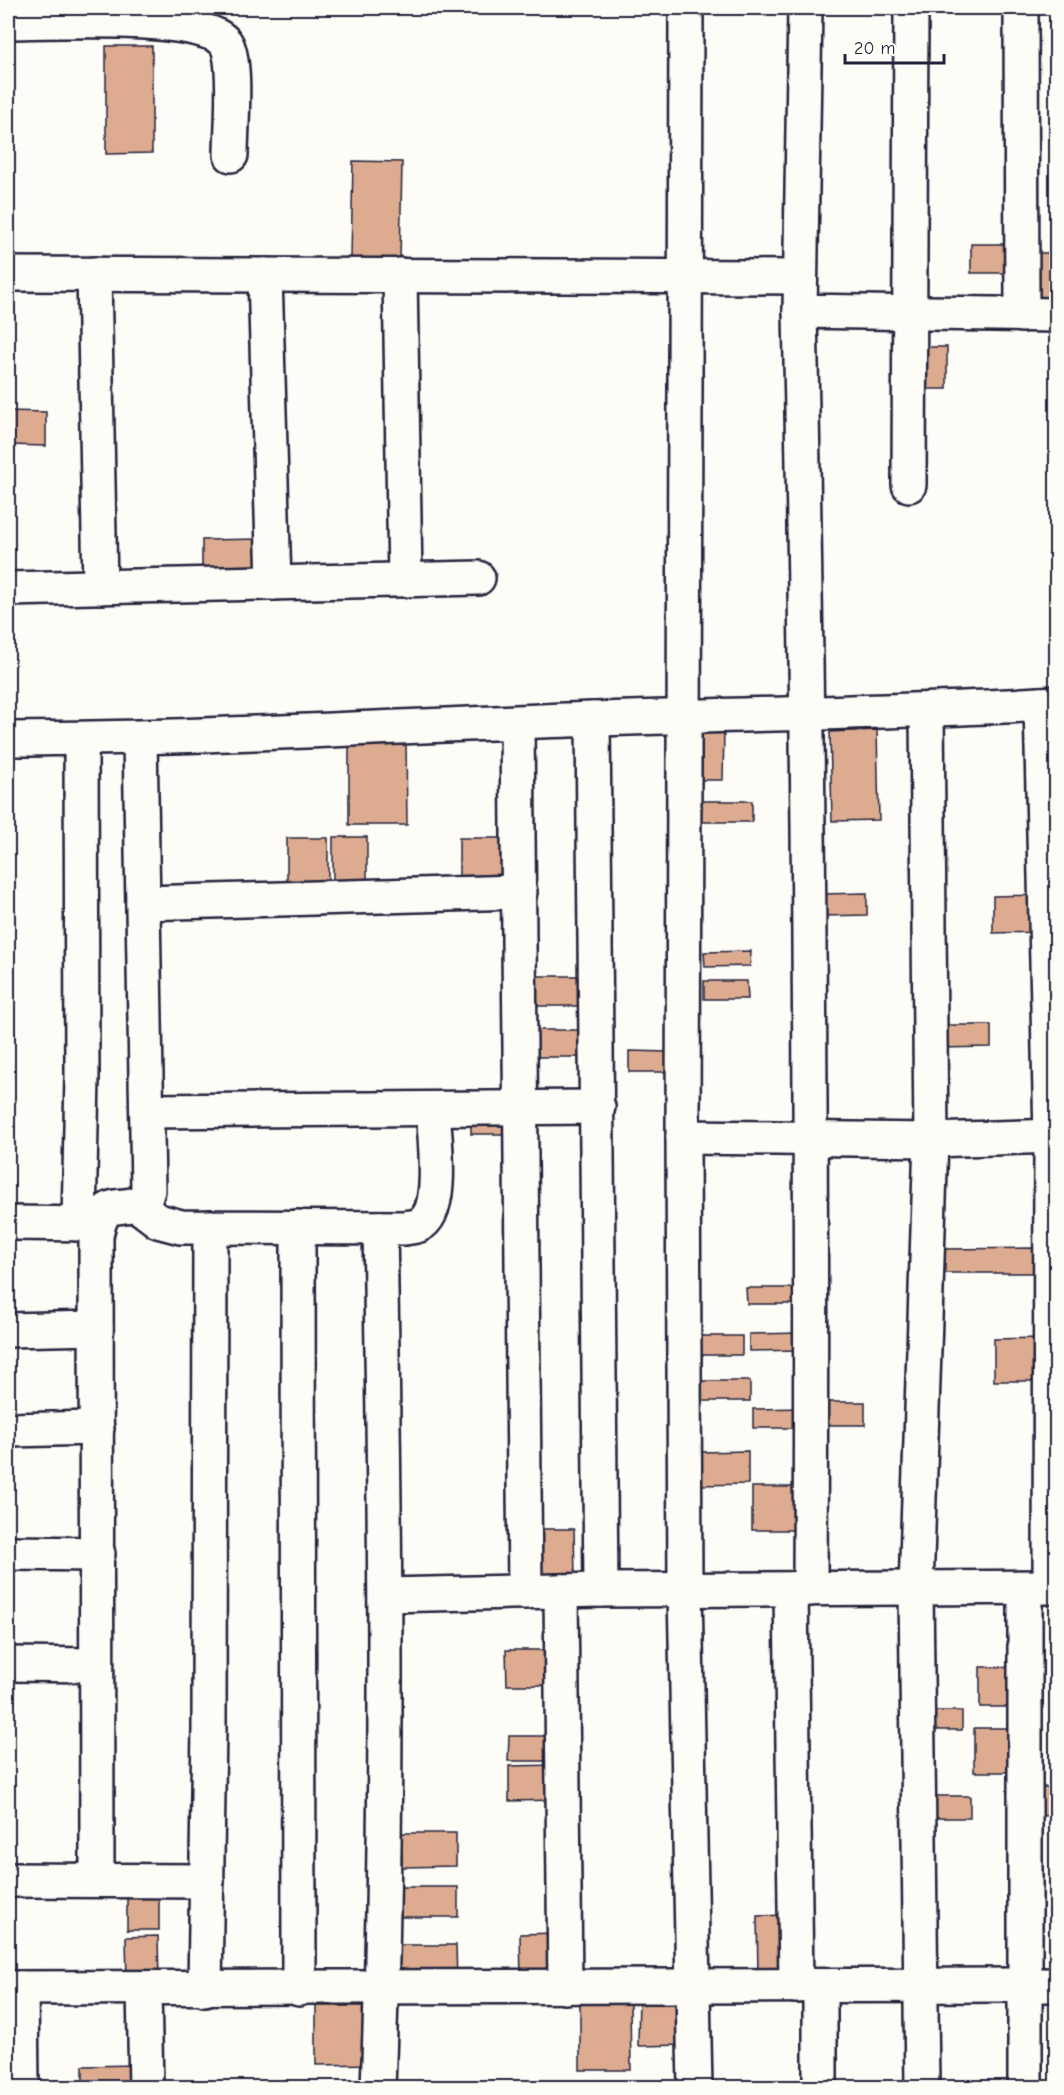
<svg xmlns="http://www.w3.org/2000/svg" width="1064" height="2095" font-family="'Comic Neue',sans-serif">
	<rect width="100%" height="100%" fill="#fdfcf7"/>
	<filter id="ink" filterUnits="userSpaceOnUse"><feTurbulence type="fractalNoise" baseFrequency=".0167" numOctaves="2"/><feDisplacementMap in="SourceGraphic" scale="12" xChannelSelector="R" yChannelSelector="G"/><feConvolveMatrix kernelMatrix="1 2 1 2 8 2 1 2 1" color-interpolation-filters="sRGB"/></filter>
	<g filter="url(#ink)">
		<g fill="#ddab90" stroke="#22223b" stroke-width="1.5">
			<path d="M106,46H152V153L106,154Z"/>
			<path d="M353,161L402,162L400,259L351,258Z"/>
			<rect x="971" y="244" width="48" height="29"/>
			<path d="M1033,253H1056L1055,301L1033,300Z"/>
			<rect x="919" y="347" width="28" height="42"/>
			<path d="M8,411L46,412V446L8,445Z"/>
			<path d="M269,539V571L202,572V540Z"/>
			<path d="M698,729H724L723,780H698Z"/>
			<path d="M877,730L879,820L832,821L830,732Z"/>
			<path d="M406,742L407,825H349V743Z"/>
			<rect x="701" y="801" width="51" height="21"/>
			<rect x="333" y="837" width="34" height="44"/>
			<rect x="287" y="838" width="41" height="45"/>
			<path d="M459,838H514L515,883H459Z"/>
			<path d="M867,893V915L822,916L821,894Z"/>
			<path d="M1041,895V932L993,933V896Z"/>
			<path d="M751,951L750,966L705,967L704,952Z"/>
			<rect x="537" y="976" width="59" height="30"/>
			<path d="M704,981H747L748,999H704Z"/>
			<path d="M939,1025H991V1047L938,1048Z"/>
			<rect x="533" y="1030" width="61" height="27"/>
			<path d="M629,1051L668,1052V1072H629Z"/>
			<rect x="471" y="1109" width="44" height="25"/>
			<path d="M1038,1248V1273H938V1249Z"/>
			<path d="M746,1288H798L797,1304H747Z"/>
			<path d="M799,1333V1350L749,1351V1334Z"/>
			<path d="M699,1336H742V1355H700Z"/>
			<path d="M1039,1338V1381H994V1339Z"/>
			<rect x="698" y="1381" width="52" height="20"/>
			<rect x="828" y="1402" width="37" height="23"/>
			<path d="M803,1408L802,1428H753V1409Z"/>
			<path d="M748,1451V1484L700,1485V1452Z"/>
			<rect x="752" y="1487" width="44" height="43"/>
			<path d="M537,1529H574L575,1577H537Z"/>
			<path d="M506,1650H553V1685H507Z"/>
			<rect x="980" y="1667" width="41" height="40"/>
			<rect x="925" y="1711" width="37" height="19"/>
			<path d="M974,1728H1020L1021,1772H974Z"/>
			<path d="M509,1736H556V1761H508Z"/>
			<path d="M557,1765V1800L509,1801V1766Z"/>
			<path d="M1043,1787H1056V1815L1043,1816Z"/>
			<rect x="923" y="1796" width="47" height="22"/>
			<path d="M402,1833H456V1866L402,1867Z"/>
			<path d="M159,1884V1930H127V1885Z"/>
			<rect x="401" y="1887" width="57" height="30"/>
			<path d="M787,1915L788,1974H758L757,1916Z"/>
			<path d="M557,1933V1979H521L520,1934Z"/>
			<path d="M158,1936L159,1982H127L126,1937Z"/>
			<path d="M399,1945H456L457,1981H399Z"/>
			<path d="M685,1994V2045L638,2046L639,1995Z"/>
			<path d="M580,2004H630L631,2070H580Z"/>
			<path d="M316,2006H374V2064L316,2065Z"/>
			<path d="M137,2065L138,2088H83V2066Z"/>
		</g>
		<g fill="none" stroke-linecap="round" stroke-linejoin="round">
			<defs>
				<g id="street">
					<path d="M686,8L683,1137L685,1590L695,2088"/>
					<path d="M805,8L800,311L1056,315"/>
					<path d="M1021,8L1022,315"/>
					<path d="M8,22C45,22 211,12 227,45C237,66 231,130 231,155"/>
					<path d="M8,274L800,277"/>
					<path d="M94,274L100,587"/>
					<path d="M265,275L274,583"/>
					<path d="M400,275L405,580"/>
					<path d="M800,311C809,737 812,1163 810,1589"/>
					<path d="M909,485L911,8"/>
					<path d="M8,589L478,578"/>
					<path d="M593,719L601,1590"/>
					<path d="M517,724L525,1592"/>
					<path d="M8,739C203,738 399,726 594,719C743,714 892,713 1041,704"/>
					<path d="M143,903L520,892"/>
					<path d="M147,1111L598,1107"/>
					<path d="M683,1137L931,1140L1056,1136"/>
					<path d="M137,1205L158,1221L181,1227L405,1228C409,1227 415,1227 419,1225C446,1212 434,1135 433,1109"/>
					<path d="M8,1223L98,1224"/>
					<path d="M79,1224L82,1076L81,739"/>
					<path d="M298,1227L299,1989"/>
					<path d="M8,1330L96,1328"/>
					<path d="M8,1430L97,1428"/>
					<path d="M8,1553L98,1554"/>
					<path d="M1050,1587L1051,1137L1041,704L1056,703"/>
					<path d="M1025,1588V2088"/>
					<path d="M791,1589L796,1986"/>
					<path d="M561,1591L565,1987"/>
					<path d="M386,1595L601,1590L1056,1587"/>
					<path d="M8,1664L96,1665"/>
					<path d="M8,1880L207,1881"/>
					<path d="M97,1880L96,1236C104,1196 115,1212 144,1202L148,1190L140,738"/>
					<path d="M8,1988L1056,1985"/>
					<path d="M21,1988L22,2088"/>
					<path d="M144,1989L146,2088"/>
					<path d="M205,1989L209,1727L210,1227"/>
					<path d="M378,2088C389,1801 385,1514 380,1228"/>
					<path d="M820,2088V1986"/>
					<path d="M922,2088L916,1589L931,1140L927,711"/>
				</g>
			</defs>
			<use href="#street" stroke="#22223b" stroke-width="38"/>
			<use href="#street" stroke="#fdfcf7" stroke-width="33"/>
		</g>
	</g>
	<rect width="1064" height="2095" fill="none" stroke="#fdfcf7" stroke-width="30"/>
	<rect x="15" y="15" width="1034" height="2065" fill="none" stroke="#22223b" stroke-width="2" filter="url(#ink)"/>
	<path d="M845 54v9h99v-9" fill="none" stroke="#22223b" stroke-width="3"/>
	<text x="854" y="54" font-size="18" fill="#22223b" stroke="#fdfcf7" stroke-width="4.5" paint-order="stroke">20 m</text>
</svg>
